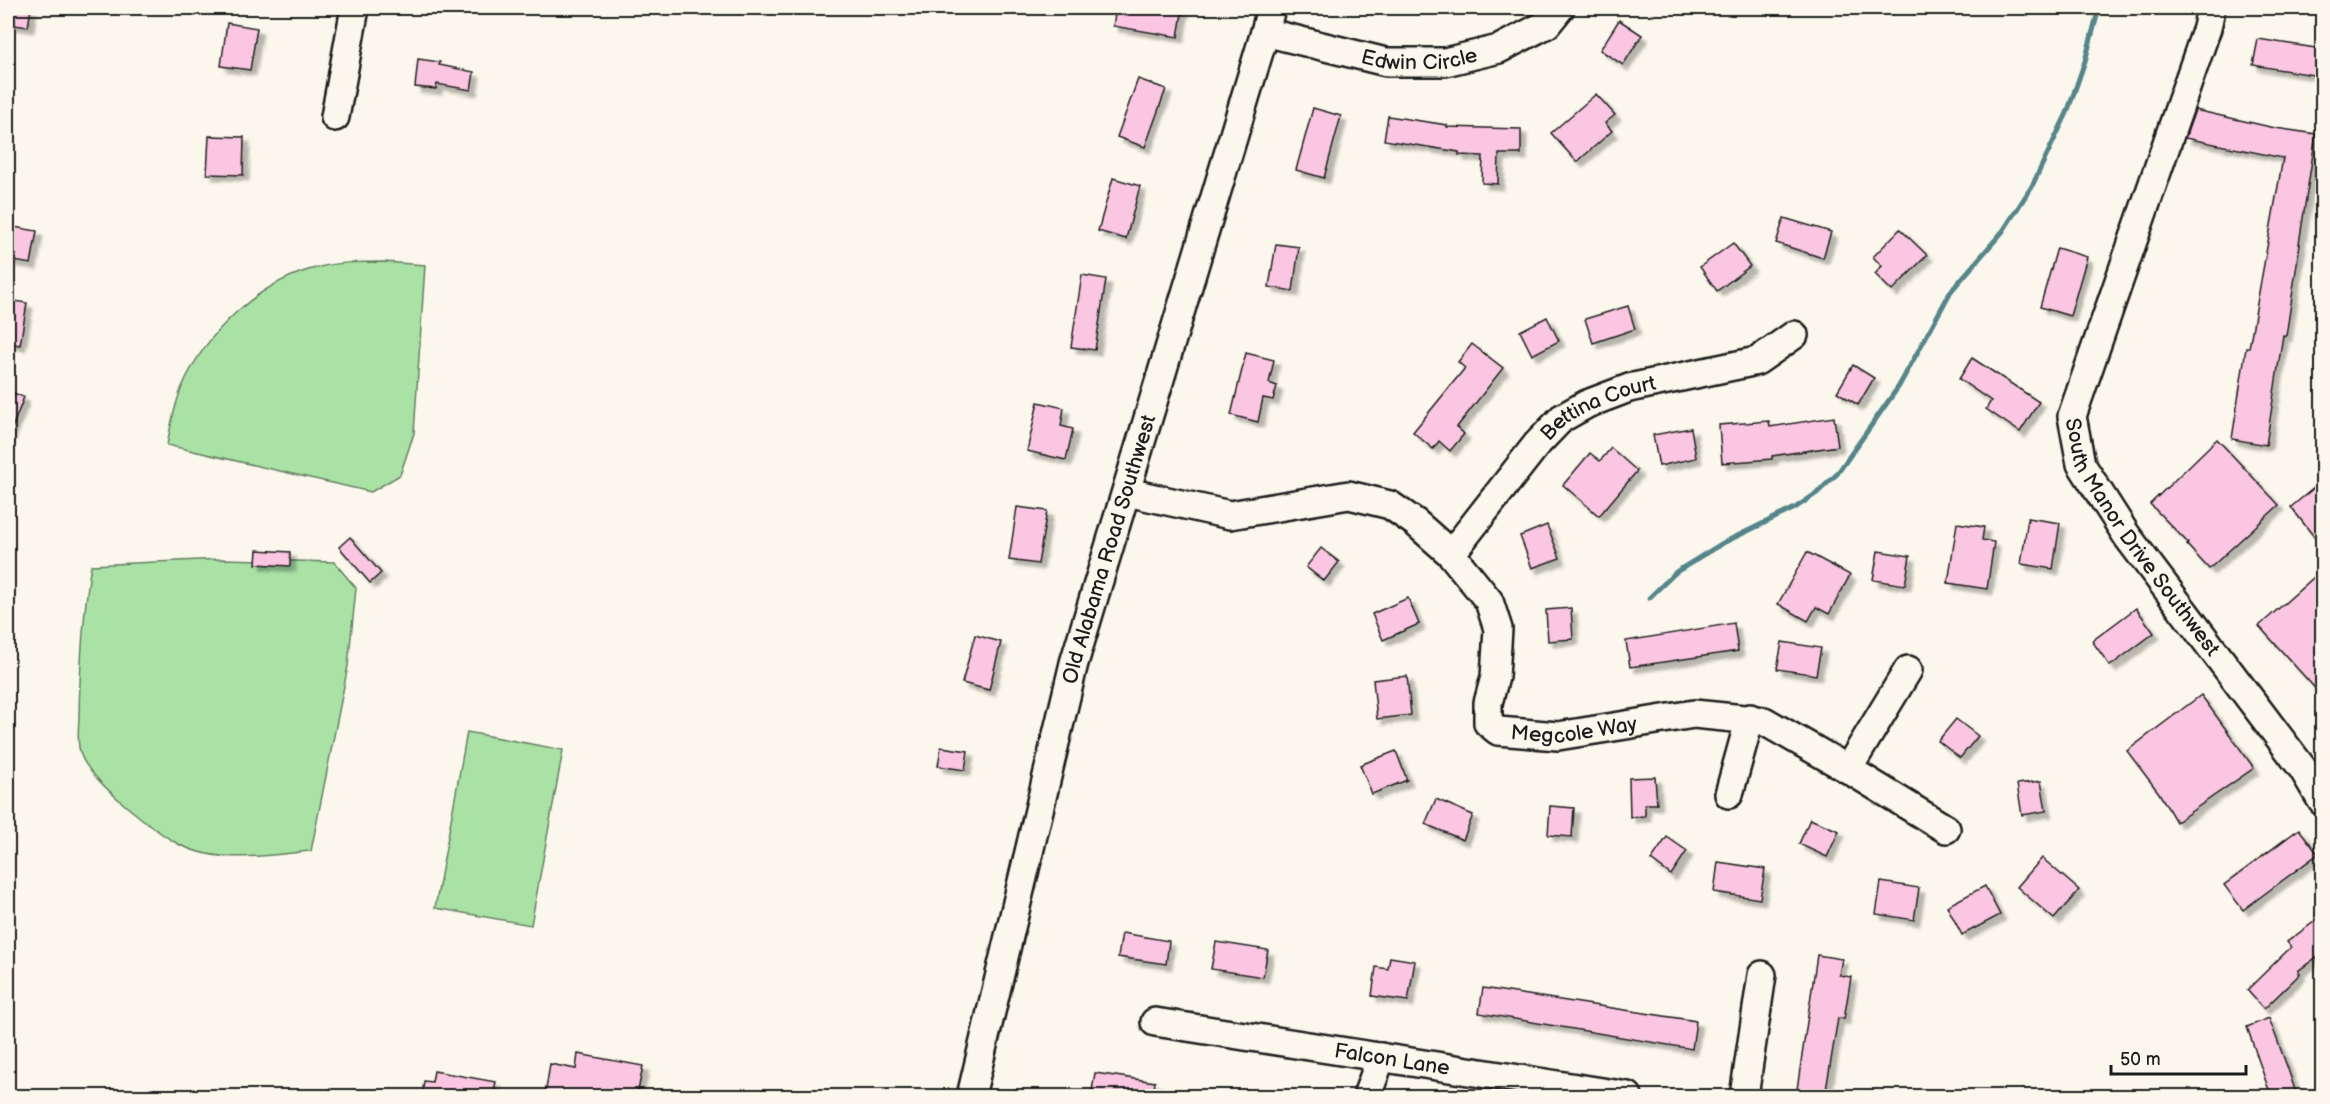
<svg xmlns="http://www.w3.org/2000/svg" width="2330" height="1104" font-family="'Balsamiq Sans',sans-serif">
	<defs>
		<filter id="shadow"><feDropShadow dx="5.5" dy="5.5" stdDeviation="1.5" flood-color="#0004"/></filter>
	</defs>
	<rect width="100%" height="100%" fill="#fbf7ec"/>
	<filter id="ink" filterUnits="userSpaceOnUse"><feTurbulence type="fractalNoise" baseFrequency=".0167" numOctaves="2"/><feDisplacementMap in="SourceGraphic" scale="12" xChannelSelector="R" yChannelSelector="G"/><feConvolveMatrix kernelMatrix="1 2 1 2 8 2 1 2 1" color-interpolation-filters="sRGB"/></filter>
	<g filter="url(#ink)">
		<g fill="#aae2a6" stroke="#637f61" stroke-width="1.5">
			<path d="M384,262L425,265L414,433L400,475L371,492L167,445C171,425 174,406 182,387C206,332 260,280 320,267C340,262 362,262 384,262Z"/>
			<path d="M222,559L334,562L356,588L348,666L311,851C266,855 214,866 173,841C156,831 141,818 126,806C112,794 87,772 81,755C76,743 79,727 79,715C80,664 83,615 91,565Z"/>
			<path d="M467,732L563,750L531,925L435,908Z"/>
		</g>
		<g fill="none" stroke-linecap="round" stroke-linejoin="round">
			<path stroke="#54858a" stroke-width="5" d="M1649,598L1676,572L1723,543L1795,508L1817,493L1837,474L1899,386L1951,291L2003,231L2032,186L2067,113L2085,61L2099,8"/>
		</g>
		<g fill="#fbc6e2" stroke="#1c1c1c" stroke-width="1.5" filter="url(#shadow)">
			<path d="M8,8H31L28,27L8,24Z"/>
			<path d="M1116,8H1183L1178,37L1113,26Z"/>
			<path d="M1619,20L1642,35L1623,65L1600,50Z"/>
			<path d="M227,23L257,28L250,70L221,66Z"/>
			<path d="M2258,39L2322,49L2319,76L2253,65Z"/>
			<path d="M418,59L440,62L439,65L474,72L471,90L437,84L436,89L415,87Z"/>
			<path d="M1138,79L1166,89L1145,147L1117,137Z"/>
			<path d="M1596,94L1615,115L1605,123L1612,131L1577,162L1551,133Z"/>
			<path d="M1313,108L1341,116L1324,178L1296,170Z"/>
			<path d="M2195,110L2275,128L2316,134L2299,244H2300L2286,336L2283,335L2266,445L2232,439L2246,348H2249L2283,158L2185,138Z"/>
			<path d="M1388,116L1447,125V127L1521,129V154H1499L1498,184L1482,183L1483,156L1459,155V152L1384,140Z"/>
			<path d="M209,136L244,137L243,175L207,174Z"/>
			<path d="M1113,178L1140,186L1126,239L1098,231Z"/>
			<path d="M1784,218L1831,232L1823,258L1776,243Z"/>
			<path d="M14,227L37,231L31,264L8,260Z"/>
			<path d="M1900,229L1927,255L1892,291L1875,274L1882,266L1873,257Z"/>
			<path d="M1733,243L1750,266L1717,291L1700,267Z"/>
			<path d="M1276,244L1299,247L1293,291L1269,287Z"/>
			<path d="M2057,248L2087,257L2070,316L2040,307Z"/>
			<path d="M1082,275L1106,279L1095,350L1071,347Z"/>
			<path d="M8,300L27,303L20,345L8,343Z"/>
			<path d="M1628,306L1635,329L1593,343L1585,319Z"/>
			<path d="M1547,317L1559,341L1532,355L1520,331Z"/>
			<path d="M1472,344L1503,368L1457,427L1464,434L1450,451L1439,441L1433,449L1413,432L1465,368L1458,362Z"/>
			<path d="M1246,353L1274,360L1269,383L1277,386L1273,400L1263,398L1258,422L1231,415Z"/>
			<path d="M1972,358L2039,402L2020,432L1986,409L1991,401L1959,379Z"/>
			<path d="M1853,365L1874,378L1858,405L1837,392Z"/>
			<path d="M8,391L24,397L9,436H8Z"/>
			<path d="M1038,402L1064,408L1061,426L1073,429L1066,460L1027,451Z"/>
			<path d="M1834,417L1838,446L1772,456V459L1722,463L1719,425L1769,421L1770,427Z"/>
			<path d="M1691,428L1696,458L1659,466L1653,435Z"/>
			<path d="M2217,439L2279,505L2209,569L2187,545L2188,543L2150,504Z"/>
			<path d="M1611,448L1637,471L1599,516L1563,485L1590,453L1600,461Z"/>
			<path d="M2315,487L2322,496V547L2291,507Z"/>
			<path d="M1017,507L1047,511L1038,564L1009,560Z"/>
			<path d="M2028,518L2060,523L2053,569L2021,564Z"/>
			<path d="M1957,523L1984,527L1982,540L1994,542L1987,589L1948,583Z"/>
			<path d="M1547,525L1560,558L1532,568L1520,536Z"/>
			<path d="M350,537L381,573L370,583L339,547Z"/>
			<path d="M1321,548L1339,562L1324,581L1306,567Z"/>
			<path d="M257,550L290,552V566L256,564Z"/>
			<path d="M1878,551L1910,556L1905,585L1873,580Z"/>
			<path d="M1807,552L1850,575L1829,614L1816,607L1808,621L1778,604Z"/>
			<path d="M2322,570V696L2259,626Z"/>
			<path d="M1408,598L1419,624L1383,640L1372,614Z"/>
			<path d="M1571,608L1573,639L1548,641L1546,610Z"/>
			<path d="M2136,608L2154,633L2110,666L2092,641Z"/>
			<path d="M1734,623L1738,651L1630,667L1626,641Z"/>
			<path d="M975,635L1001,642L989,690L962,683Z"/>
			<path d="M1782,642L1821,648L1816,675L1777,669Z"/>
			<path d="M1407,676L1411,715L1377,719L1373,680Z"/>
			<path d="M2201,695L2254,768L2176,822L2159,793L2127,751Z"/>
			<path d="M1956,719L1978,736L1960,758L1938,741Z"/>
			<path d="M941,747L968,751L965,770L938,766Z"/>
			<path d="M1396,751L1407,780L1372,794L1360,765Z"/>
			<path d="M1655,777L1657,804H1645V816L1630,817L1629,778Z"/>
			<path d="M2041,781L2046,811L2022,815L2017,784Z"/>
			<path d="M1436,799L1473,815L1463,840L1425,824Z"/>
			<path d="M1550,806L1574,808L1572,837L1548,835Z"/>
			<path d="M1810,819L1839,831L1827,857L1799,844Z"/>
			<path d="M2299,829L2318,854L2243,910L2224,885Z"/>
			<path d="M1667,837L1687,851L1671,875L1651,860Z"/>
			<path d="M2042,858L2079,890L2054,919L2017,887Z"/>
			<path d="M1718,862L1765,869L1760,899L1714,892Z"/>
			<path d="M1881,882L1919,888L1914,920L1876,914Z"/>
			<path d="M1985,886L2000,915L1962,935L1947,906Z"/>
			<path d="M2322,916V953L2298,971L2300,974L2264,1009L2247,990L2291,947L2287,942Z"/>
			<path d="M1122,933L1169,941L1166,964L1118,957Z"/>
			<path d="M1216,942L1268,950L1263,977L1211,969Z"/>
			<path d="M1817,955L1842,959L1839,975L1851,977L1844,1019L1838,1018L1825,1096H1796Z"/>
			<path d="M1390,957L1415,961L1408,1001L1372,996L1376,967L1388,969Z"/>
			<path d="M1483,988L1696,1021L1692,1049L1479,1013Z"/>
			<path d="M2269,1018L2288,1069L2297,1096H2271L2247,1027Z"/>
			<path d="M578,1054L643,1066L637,1096H545L550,1064L576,1069Z"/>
			<path d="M434,1071L496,1082L493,1096H422L424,1081L432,1082Z"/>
			<path d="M1095,1073L1155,1082L1153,1096H1091Z"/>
		</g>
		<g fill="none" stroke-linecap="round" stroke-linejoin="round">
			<defs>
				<g id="minor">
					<path id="s1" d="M2211,8L2207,28L2072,416L2081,464L2127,536L2303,769L2322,801"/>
					<path id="s2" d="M1265,32L1386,62H1445L1499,49L1547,24L1560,8"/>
					<path d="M335,117L355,8"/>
					<path id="s3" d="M1127,492L1230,515L1349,495L1390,505L1416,523L1451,554L1489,601L1498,629L1495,677L1488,703V723L1498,731L1558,736L1694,714L1764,721L1848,769L1946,829"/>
					<path id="s4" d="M1451,554L1537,444L1562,418L1587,404L1629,388L1757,361L1794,335"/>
					<path d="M1848,769L1908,670"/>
					<path d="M1729,794L1750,718"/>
					<path id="s5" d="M1155,1022L1628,1096"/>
					<path id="s6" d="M971,1096L1074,663L1265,32L1271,8"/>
					<path d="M1367,1096L1381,1057"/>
					<path d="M1744,1096L1762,975"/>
				</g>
			</defs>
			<use href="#minor" stroke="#1c1c1c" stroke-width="32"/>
			<use href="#minor" stroke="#fbf7ec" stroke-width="27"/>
		</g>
	</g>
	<g text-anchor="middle" stroke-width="5" stroke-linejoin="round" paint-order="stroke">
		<g font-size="21" fill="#1c1c1c" stroke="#fbf7ec">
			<text dy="7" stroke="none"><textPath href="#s2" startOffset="158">Edwin Circle</textPath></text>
			<text dy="7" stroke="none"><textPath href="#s4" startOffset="213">Bettina Court</textPath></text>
			<text dy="7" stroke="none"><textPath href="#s1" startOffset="573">South Manor Drive Southwest</textPath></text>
			<text dy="7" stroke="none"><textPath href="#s6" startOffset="564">Old Alabama Road Southwest</textPath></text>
			<text dy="7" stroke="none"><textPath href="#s3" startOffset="621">Megcole Way</textPath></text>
			<text dy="7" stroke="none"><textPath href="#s5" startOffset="240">Falcon Lane</textPath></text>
		</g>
	</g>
	<rect width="2330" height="1104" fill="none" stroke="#fbf7ec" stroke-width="30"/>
	<rect x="15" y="15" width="2300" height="1074" fill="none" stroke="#1c1c1c" stroke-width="2" filter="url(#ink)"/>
	<path d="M2111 1065v9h135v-9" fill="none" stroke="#1c1c1c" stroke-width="3"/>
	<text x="2120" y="1065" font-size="18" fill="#1c1c1c" stroke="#fbf7ec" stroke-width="4.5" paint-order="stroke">50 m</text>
</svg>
